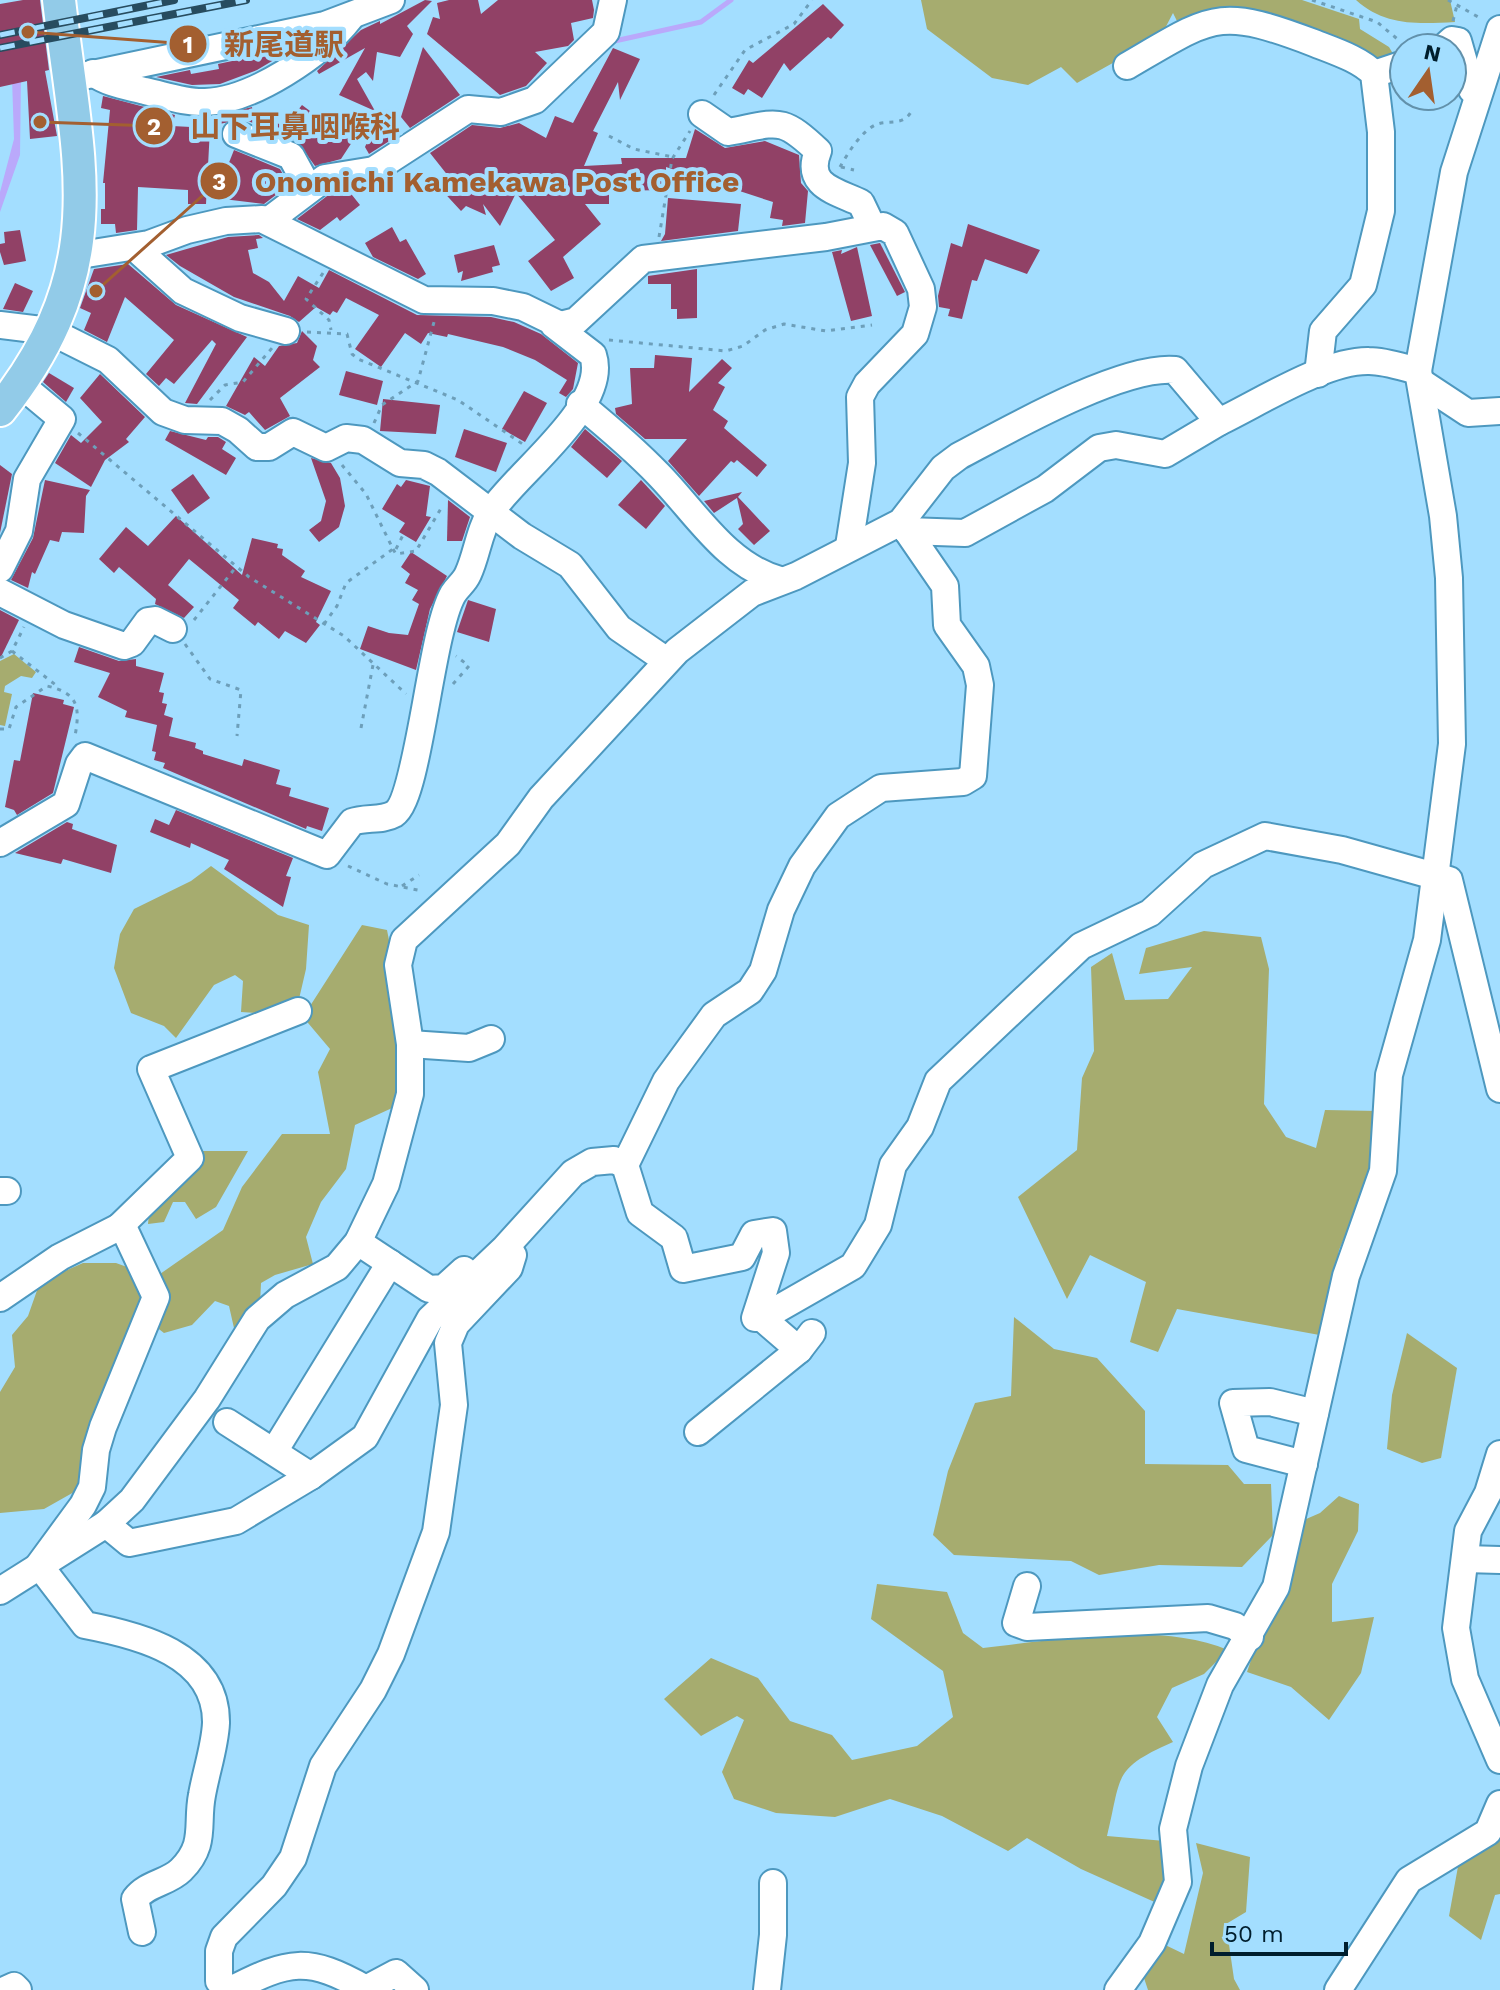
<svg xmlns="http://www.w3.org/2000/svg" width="1500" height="1990" font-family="'Work Sans','Noto Sans JP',sans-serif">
	<rect width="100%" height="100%" fill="#a3deff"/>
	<g fill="#a6ac6f">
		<path d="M921,0H1302L1359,19L1360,29L1389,47L1399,64L1377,70L1342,52L1178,23L1173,13L1161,36L1077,83L1061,67L1028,85L992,78L927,29Z"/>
		<path d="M1356,0H1450L1455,22C1417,24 1385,26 1356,0Z"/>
		<path d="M14,654L36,672L32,678L21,676L5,686L4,692L12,694L5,726L0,725V661Z"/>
		<path d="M211,866L278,915L309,925L306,969L299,999L270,1014L241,1012L243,981L235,975L214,985L176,1038L164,1026L131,1013L114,968L120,934L134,909L191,881Z"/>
		<path d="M362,925L387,930L402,1007L403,1103L355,1125L346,1169L321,1202L306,1237L313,1264L275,1275L261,1283L260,1304L234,1328L229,1306L215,1301L192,1325L164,1333L151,1323L160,1274L223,1230L242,1187L282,1134H330L318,1072L330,1049L303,1017Z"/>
		<path d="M1204,931L1261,937L1269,969L1264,1104L1286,1137L1316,1148L1325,1110L1378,1111L1369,1181L1339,1250L1325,1336L1177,1309L1158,1352L1130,1342L1146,1282L1090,1255L1067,1299L1018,1197L1077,1150L1082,1078L1094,1051L1091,967L1112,953L1125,1000L1168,999L1192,967L1139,974L1146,948Z"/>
		<path d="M196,1151H248L216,1207L196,1219L185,1202H173L164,1222L148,1224L150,1204Z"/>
		<path d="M83,1263H116L138,1271L142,1309L90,1483L44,1509L0,1513V1392L15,1367L12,1335L28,1316L40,1282Z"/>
		<path d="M1014,1317L1054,1349L1097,1358L1145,1411V1464L1228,1465L1244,1484H1271L1273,1535L1242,1567L1159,1565L1099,1575L1071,1561L954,1555L933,1535L948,1471L975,1403L1011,1396Z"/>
		<path d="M1407,1333L1457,1368L1441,1458L1422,1463L1387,1449L1392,1395Z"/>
		<path d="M1339,1496L1359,1504L1358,1531L1332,1584V1622L1374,1617L1361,1673L1329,1720L1291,1687L1247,1672L1297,1523L1320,1513Z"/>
		<path d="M877,1584L947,1592L963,1633L983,1648C1054,1640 1161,1621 1228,1650L1204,1674L1172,1688L1157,1717L1173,1742C1112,1769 1122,1775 1107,1836L1165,1841L1172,1859L1159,1904L1081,1869L1027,1838L1008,1851L942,1816L890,1799L835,1817L776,1813L734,1799L722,1772L744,1720L737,1716L701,1736L664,1699L711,1658L758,1678L790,1721L832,1735L852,1760L917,1746L953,1717L943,1671L871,1619Z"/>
		<path d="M1497,1836L1500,1840V1894L1495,1895L1481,1940L1449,1916L1459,1861Z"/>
		<path d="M1196,1843L1250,1857L1246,1912L1226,1924L1234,1979L1240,1990H1148L1144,1978L1159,1942L1184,1954L1203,1873Z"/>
	</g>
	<path fill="#baa9fb" d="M21,76L20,155L0,212V192L14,139L12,78Z"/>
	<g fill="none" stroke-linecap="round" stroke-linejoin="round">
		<path stroke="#baa9fb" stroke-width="5" d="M610,42L701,22L731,0"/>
	</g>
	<g fill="#914166">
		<path d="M23,0H40L49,70L45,71L57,136L30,139L27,81L0,87V4Z"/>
		<path d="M425,0L432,1L407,26L413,34L400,57L377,52L373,81L366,72L357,79L375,111L339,95L365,48L319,74L317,71L361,30L380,21V24Z"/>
		<path d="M449,0H478L481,14L498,0H592L594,10L593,18L571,23L574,40L568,46L535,52L547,63L526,86L500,95L427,34L433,17L440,19L437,3Z"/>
		<path d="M823,4L844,25L831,39L828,37L790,71L784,63L762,98L748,89L744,95L732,88L749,60L753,63Z"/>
		<path d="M423,47L460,95L410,128L401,117Z"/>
		<path d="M294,48L257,70L220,84L192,85L156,77L190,70L191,74L219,69L218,64Z"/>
		<path d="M613,48L640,59L620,100L618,82L593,131L598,133L584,166L622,164L621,158H686L695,129L725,148L765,141L799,155L801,183L808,191L805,223L782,226L783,220L770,218L773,202L666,167V190L609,191V204H585L601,224L563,257L574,278L551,291L528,261L555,240L516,193L500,226L483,204L486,215L466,206L461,211L438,186L449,177L430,153L472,125L500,128L519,123L546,138L555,116L573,123Z"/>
		<path d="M103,96L175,115L172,126L210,128L206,204H188V190L138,187L137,230L116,233L115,224H101V209H105V183H103L110,110L101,108Z"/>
		<path d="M302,105L334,129L336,124L356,136L341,159L315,166L297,141L243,119L210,126L208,118L252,107L253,115L285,126Z"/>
		<path d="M378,118L391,140L369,154L365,147Z"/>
		<path d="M234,150L280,169L289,185L264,204L215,198Z"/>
		<path d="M348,190L360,205L340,221L337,217L320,230L297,219L331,193Z"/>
		<path d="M668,198L741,204L738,231L661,241L665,234Z"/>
		<path d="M968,224L1040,250L1027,274L985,259L977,281L972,280L962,319L948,316L950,309L939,307L938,296L951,243L962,247Z"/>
		<path d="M392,227L400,242L406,239L426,274L418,279L373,257L365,243Z"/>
		<path d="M20,230L26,261L4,265L0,252V244L5,243L4,232Z"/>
		<path d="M259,235L263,238L256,239L258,248L248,250L253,273L269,282L284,301L298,276L319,288L329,270L417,315L491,317L514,322L541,334L578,363L573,389L566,397L559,393L567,380L535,360L503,347L448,334L447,337L428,333L421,344L405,333L381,367L355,349L379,315L346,298L337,313L333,311L330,315L316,307L299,322L290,316L234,297L180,266L166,255L228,237Z"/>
		<path d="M880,243L905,292L897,296L870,245Z"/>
		<path d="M494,245L500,265L492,267L493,272L461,281L463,271L458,273L454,255Z"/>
		<path d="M857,247L872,316L851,321L832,252L842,250L841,254Z"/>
		<path d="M128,264L176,305L247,337L197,404L185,403L216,344L212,340L174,384L166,378L159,386L146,374L174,340L125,297L107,342L84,330L91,313L80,308L94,269Z"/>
		<path d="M697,269V318L677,319V309H671V284H648V276Z"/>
		<path d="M15,283L33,291L23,312L3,309Z"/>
		<path d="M302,331L317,346L313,360L320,367L280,398L290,416L265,430L249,412L245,415L226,406L254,357L265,366L279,346L297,343Z"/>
		<path d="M655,355L692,358L689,392L722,359L732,368L718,383L725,387L713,410L728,421L724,428L767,465L757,477L737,460L734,463L731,461L699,496L668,461L687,439H645L616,414L615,408L632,404L630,368H654Z"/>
		<path d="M346,371L383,381L377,405L339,395Z"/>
		<path d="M49,373L74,388L66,402L43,382Z"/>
		<path d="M100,374L145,417L126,439L129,442L105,460L91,487L55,463L71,435L81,443L102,422L80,398Z"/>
		<path d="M524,391L547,403L525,442L502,429Z"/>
		<path d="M383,399L440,405L436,434L380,431Z"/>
		<path d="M464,429L507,443L496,472L455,457Z"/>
		<path d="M585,429L622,461L607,478L571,447Z"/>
		<path d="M170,431L206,440L208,437H218L226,442L222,449L236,458L226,475L165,440Z"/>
		<path d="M311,458L331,463L340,478L345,506L339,527L319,542L309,530L321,521L326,501Z"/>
		<path d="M0,465L12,474L0,533Z"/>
		<path d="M193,474L210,498L188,514L171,490Z"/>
		<path d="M45,480L90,490L86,496L84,533L62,532L59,542L50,540L35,574L32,572L28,588L11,580L33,538Z"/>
		<path d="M406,480L430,486L426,516L431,517L416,542L399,532L405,523L382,509L397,484L401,487Z"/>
		<path d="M641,480L665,506L646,529L618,505Z"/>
		<path d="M742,492L738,497L770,531L754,545L738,529L743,524L737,498L714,513L704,501Z"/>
		<path d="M448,500L470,517L462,541H447Z"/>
		<path d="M176,516L242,575L252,538L278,544L277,548L283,549L282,555L305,571L301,577L331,591L316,622L320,625L306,643L285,631L279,639L258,622L255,626L233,608L239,600L189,559L168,585L194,607L184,618L155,604L156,599L119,567L114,573L99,559L126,527L148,546Z"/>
		<path d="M411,552L447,576L430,609L416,670L360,649L368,626L389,633L408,635L419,604L412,600L418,590L405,583L410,574L401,567Z"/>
		<path d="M468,600L496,609L489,642L457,632Z"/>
		<path d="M0,610L19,620L0,659Z"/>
		<path d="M79,647L119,661L136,659V666L164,673L159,692L164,693L162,703L167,704L164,715L173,718L169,736L196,743L195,748L203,751V754L242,766L244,759L280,770L276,784L291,788L289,796L329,808L322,831L307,826L306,829L163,768L165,763L154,760L156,752L152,751L157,725L125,717L127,711L98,697L110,673L74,662Z"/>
		<path d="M33,693L64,700L63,704L74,707L53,793L17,815L14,810L5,807L14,760L20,761Z"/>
		<path d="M176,810L293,858L286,876L291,877L283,907L224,869L229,860L191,843L190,848L150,832L155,819L169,825Z"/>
		<path d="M67,822L73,824L72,829L117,845L111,873L63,859L61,864L15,853Z"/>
	</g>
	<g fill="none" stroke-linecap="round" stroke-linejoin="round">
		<defs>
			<g id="minor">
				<path d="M1443,48L1452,40L1458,41L1472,90L1478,93"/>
				<path d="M1127,66C1213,16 1217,6 1314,43C1334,51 1360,59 1374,74L1381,132V211L1363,285L1323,331L1318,374"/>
				<path d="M93,73C109,84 126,86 145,91C164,95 185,103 205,102C252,101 322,54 350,18"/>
				<path d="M1374,74L1404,64"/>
				<path d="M69,79L325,25L391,0"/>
				<path d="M702,114L728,132C778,123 780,115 818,151C804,186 836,191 861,203L872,226"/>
				<path d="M236,134L291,156L309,189"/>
				<path d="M268,221L325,178L374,170L468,109L501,112L535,100L606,32L613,0"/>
				<path d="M134,247L183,291L240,318L286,331"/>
				<path d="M74,256L149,244L187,230L226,221L262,219L424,300L493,301L523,307L560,325L576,321L643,259L826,237L883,226L895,233L921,289L923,307L915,334L867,384L860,397L862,463L849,546"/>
				<path d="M0,325L50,331L108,360L163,412L185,420L222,421L238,430L257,447H269L293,432L326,448L346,438L363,440L400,463L424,465L438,472L522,536L570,565L619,628L667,661"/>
				<path d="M1418,371L1454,172L1500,29"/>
				<path d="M1421,382L1468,413L1500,411"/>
				<path d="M580,404C608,427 635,450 659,475C696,513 727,566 780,580"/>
				<path d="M907,531L965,533L1045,489L1099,448L1116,445L1165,454L1219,422"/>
				<path d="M0,569L19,531L27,479L62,419L20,384"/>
				<path d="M0,592L64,625L124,646L132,643L148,621L155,620L173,629"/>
				<path d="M0,843L66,804L79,764L85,756L327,855L352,822C365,817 382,821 394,814C419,798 430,634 453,594C458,586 464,583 468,574C477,555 479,530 491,512C516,473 610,406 593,355L554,325"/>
				<path d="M410,1044L469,1048L491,1039"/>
				<path d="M625,1165L666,1081L714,1015L750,991L763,971L781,910L802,866L838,816L881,788L963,782L973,776L980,685L976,666L947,625L945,586L901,522"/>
				<path d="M0,1191H7"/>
				<path d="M119,1227L190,1158L151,1069L298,1011"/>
				<path d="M358,1242L429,1289L444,1288L464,1270"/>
				<path d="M0,1298L60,1257L119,1227L125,1231L156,1297L103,1427L96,1450L92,1487L83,1505L39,1565L85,1625C138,1635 217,1654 216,1723C215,1746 206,1772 202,1795C196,1825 207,1844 181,1870C168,1883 147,1883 135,1899L142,1932"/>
				<path d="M762,1318L853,1266L878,1225L893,1165L920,1127L938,1081L1081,946L1150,913L1203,865L1265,836L1342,850L1449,880L1500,1089"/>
				<path d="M227,1422L311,1476"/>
				<path d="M698,1432L799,1350L812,1333"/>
				<path d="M275,1450L390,1263"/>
				<path d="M1500,1454L1488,1493L1468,1531L1456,1628L1465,1679L1500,1760"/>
				<path d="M1304,1464L1246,1449L1233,1403L1270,1402L1315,1413"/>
				<path d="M106,1524L129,1543L236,1521L311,1476L365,1437L430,1319L504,1249L573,1173L592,1162L614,1160L625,1165L640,1213L674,1238L683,1269L742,1257L754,1234L773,1231L776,1253L755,1318H762L799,1350"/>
				<path d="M1465,1559L1500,1560"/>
				<path d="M1027,1586L1016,1623L1027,1627L1208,1618L1235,1626L1250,1637"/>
				<path d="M0,1591L106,1524L132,1500L207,1399L257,1319L285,1295L337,1267L358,1242L386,1184L410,1094V1044L398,965L404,940L508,844L541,798L677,651L752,593L796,576L901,522L943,468L959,456C1008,430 1122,365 1175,370L1219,422C1259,403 1325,360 1369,361C1385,361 1402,367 1418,371L1443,516L1449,578L1452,744L1427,940L1389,1075L1383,1171L1346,1276L1276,1587L1220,1685L1189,1766L1173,1829L1178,1882L1152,1943L1118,1990"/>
				<path d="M5,1990L14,1986L18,1990"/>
				<path d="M231,1990L219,1981V1951L224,1937L274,1886L293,1858L323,1766L373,1690L391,1654L436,1532L454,1405L448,1343L456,1324L509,1268L513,1255L510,1253"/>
				<path d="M231,1990C289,1960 308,1956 366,1989L396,1973L415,1990"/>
				<path d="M767,1990L773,1935V1883"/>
				<path d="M1338,1990L1409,1880L1488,1832L1500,1804"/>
			</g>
			<path id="major" d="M0,410C114,266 78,165 59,0"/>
		</defs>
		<use href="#minor" stroke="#4d98bf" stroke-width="30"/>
		<use href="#major" stroke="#fff" stroke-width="36"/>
		<g stroke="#6d9fba" stroke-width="3" stroke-dasharray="4 6" stroke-linecap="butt">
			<path d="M1312,0L1377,22L1401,42"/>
			<path d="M1448,0L1480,18"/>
			<path d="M1453,21L1457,5"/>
			<path d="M714,95L745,50L794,24L812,0"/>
			<path d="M609,136L634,149L673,157"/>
			<path d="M840,167C848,153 860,133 875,125C888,119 902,127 911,112"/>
			<path d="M841,167L854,170"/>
			<path d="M659,237L672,159L690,131"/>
			<path d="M323,273L306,299L329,320L331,330"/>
			<path d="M307,332L347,334L352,354L358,359L458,400L524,445"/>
			<path d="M609,340L726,351L743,346L765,330L784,324L826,331L872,325"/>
			<path d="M210,400L225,385L243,382L272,348"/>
			<path d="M374,423L382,405L418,381L434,322"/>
			<path d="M78,433L249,577L344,636L406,694"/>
			<path d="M393,549L396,554L416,551L443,505"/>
			<path d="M396,549L403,535"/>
			<path d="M194,620L236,567"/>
			<path d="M324,624L337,606L346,583L393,549L366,494L342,465"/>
			<path d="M185,644L210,679L241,690L237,736"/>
			<path d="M12,651L57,686"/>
			<path d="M0,658L12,651L24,627"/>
			<path d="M453,684L469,666L456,656"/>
			<path d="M361,728L373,665"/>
			<path d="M0,729H9L16,707L47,686C79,693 80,708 75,736"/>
			<path d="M348,866L387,884L423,891"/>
			<path d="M402,886L419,875"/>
		</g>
		<use href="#minor" stroke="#fff" stroke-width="26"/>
		<use href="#major" stroke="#92cbe8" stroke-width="32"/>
		<defs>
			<g id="rail">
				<path d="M0,35L174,0"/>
				<path d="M0,48L246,0"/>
			</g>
		</defs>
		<use href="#rail" stroke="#274c5f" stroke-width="8"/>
		<use href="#rail" stroke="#a3deff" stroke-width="5" stroke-dasharray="15" stroke-linecap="butt"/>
	</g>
	<path fill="none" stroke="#a35f30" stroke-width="3" d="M28 32L188 44M40 122L154 126M96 291L219 181"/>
	<g fill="#a35f30" stroke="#a3deff" stroke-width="3">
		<circle cx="28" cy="32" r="8"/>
		<circle cx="40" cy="122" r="8"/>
		<circle cx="96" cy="291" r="8"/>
		<circle cx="188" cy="44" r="20"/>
		<circle cx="154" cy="126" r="20"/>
		<circle cx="219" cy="181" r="20"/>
	</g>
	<g font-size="24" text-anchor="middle" font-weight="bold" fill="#fff">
		<text x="188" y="53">1</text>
		<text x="154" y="135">2</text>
		<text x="219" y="190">3</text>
	</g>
	<g font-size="30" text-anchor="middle" font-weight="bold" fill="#a35f30" stroke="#a3deff" stroke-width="8" stroke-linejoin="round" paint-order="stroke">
		<text x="284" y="55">新尾道駅</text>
		<text x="295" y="137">山下耳鼻咽喉科</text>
		<text x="497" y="192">Onomichi Kamekawa Post Office</text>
	</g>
	<g transform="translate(1428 72) rotate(13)"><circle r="38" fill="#a3deff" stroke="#6291ab" stroke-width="2"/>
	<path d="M0-6L14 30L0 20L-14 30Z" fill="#a35f30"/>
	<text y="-12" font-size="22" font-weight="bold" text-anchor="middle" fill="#001e2d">N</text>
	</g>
	<path d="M1212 1942v12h134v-12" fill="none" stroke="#001e2d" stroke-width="4"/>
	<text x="1224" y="1942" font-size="24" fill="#001e2d" stroke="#a3deff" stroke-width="6" paint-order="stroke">50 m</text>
</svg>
